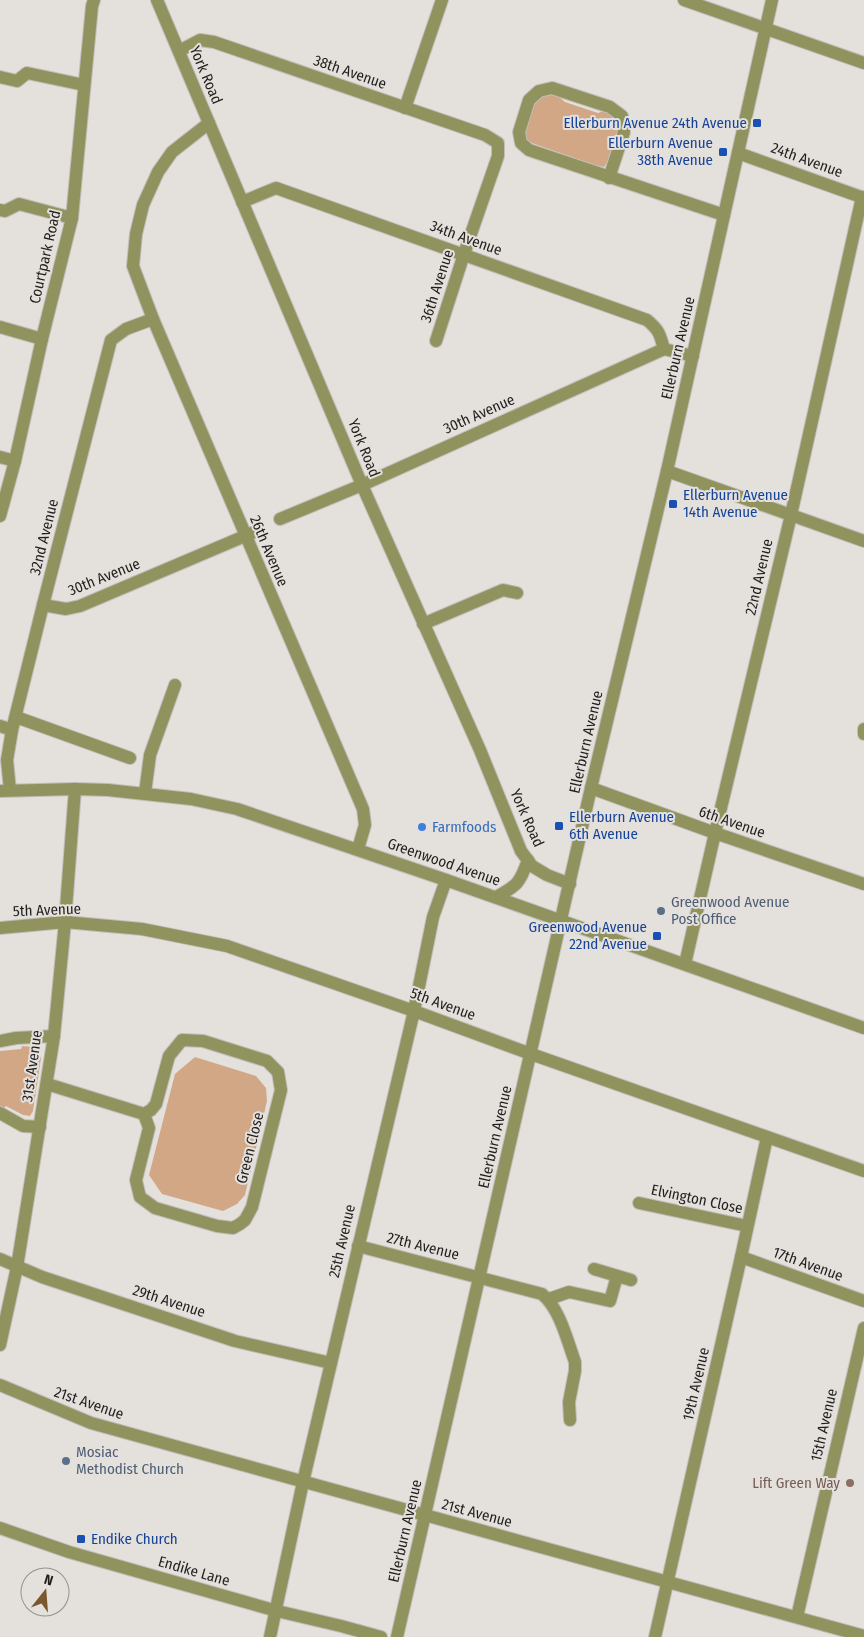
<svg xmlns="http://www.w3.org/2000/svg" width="864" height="1637" font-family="'Fira Sans Condensed',sans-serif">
	<rect width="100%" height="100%" fill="#e4e0dc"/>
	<g fill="#d2a786">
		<path d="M549,94L558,96L565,102L598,113L606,110C611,113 616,116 618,121C623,131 611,159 604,167L594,165L529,142L525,138C525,131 531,107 534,101C538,96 543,95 549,94Z"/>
		<path d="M22,1046L35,1047L38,1051L41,1058L33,1111L30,1116L23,1115L6,1106L4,1108L0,1106V1051L21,1049Z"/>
		<path d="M195,1057L256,1076L266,1088L267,1101L245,1195L237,1204L223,1211L162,1194L149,1175L175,1074Z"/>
	</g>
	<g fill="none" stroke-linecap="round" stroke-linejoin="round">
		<defs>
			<g id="minor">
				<path d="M157,0L362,485L480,750L521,851L532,866L547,875L570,884"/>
				<path d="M684,0L864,63"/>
				<path d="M179,51L200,40L214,42L485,135L498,143V156L464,254L436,341"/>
				<path d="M0,77L17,81L27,73L84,85"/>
				<path d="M405,108L442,0"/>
				<path d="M209,123L172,152L158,172L143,205L136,234L133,266L153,319L363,809L365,825L358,849"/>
				<path d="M738,153L864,198"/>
				<path d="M609,178L624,132L622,116L610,107L552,88L539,91L529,100L519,132L521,143L529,150L724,215"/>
				<path d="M242,202L276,188L647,320C659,330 660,334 664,349"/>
				<path d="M0,210L5,211L19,204L72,218"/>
				<path d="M0,327L42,339"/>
				<path d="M0,457L15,461"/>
				<path d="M667,471L864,541"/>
				<path d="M0,516L15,461L42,339L72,218L92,6L94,0"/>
				<path d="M280,519L362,485L664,349L693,356"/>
				<path d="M43,605L66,609L80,606L259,530"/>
				<path d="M423,624L503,590L517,593"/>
				<path d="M16,717L130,758"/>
				<path d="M0,726L12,730"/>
				<path d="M864,729V734"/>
				<path d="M591,788L715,833L864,884"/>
				<path d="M10,790L7,760L12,730L43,605L111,340L126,329L153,319"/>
				<path d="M0,791L75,789L108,790L191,799L237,809L446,880L864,1028"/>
				<path d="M145,793L150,755L175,685"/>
				<path d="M496,897C517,886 520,883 528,860"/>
				<path d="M0,928L65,922L142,929L227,946L414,1011L531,1054L864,1171"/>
				<path d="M685,964L715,833L791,515L862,197"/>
				<path d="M0,1041L16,1038L54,1036"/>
				<path d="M47,1084L144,1114L151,1110L156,1104L169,1056L182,1040L203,1041L267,1061L278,1072L281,1090L252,1207L245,1220L240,1224L233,1228L217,1226L155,1208L140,1197L136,1180L149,1128L144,1114"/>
				<path d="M0,1113L23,1126L40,1127"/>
				<path d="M639,1203L747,1226"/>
				<path d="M358,1246L542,1294C560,1309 567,1340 575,1362V1371L569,1402L570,1420"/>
				<path d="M741,1257L864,1301"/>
				<path d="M0,1259L42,1277L235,1341L331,1363"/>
				<path d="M594,1269L631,1280"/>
				<path d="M549,1299L569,1292L610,1301L617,1276"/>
				<path d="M0,1345L17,1267L54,1036L65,922L75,789"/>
				<path d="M0,1385L91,1423L864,1636"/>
				<path d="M0,1528L69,1552L277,1611L341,1626L381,1637"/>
				<path d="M797,1617L864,1328"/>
				<path d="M270,1637L303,1482L414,1011L433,917L446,880"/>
				<path d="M397,1637L591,788L667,471L772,0"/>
				<path d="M655,1637L741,1257L767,1137"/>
			</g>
		</defs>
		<use href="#minor" stroke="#c1bdba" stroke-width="14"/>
		<use href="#minor" stroke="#91935e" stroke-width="12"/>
	</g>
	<g fill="#1a4fb4" stroke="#e4e0dc" stroke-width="2">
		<rect x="752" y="118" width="10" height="10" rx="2.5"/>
		<rect x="718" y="147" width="10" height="10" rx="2.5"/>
		<rect x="668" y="499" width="10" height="10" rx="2.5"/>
		<rect x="554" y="821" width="10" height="10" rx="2.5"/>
		<rect x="652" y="931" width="10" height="10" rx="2.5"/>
		<rect x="76" y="1534" width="10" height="10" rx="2.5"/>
	</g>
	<circle fill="#3f7fe0" stroke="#e4e0dc" stroke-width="2" cx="422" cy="827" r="5"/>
	<g fill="#5c6f8a" stroke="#e4e0dc" stroke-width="2">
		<circle cx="661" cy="911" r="5"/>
		<circle cx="66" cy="1461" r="5"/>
	</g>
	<circle fill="#8d6e63" stroke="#e4e0dc" stroke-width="2" cx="850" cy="1483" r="5"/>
	<g text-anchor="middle" stroke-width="4" stroke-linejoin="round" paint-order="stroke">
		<g font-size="15" fill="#211f1e" stroke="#e4e0dc">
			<text transform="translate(350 72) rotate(19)" y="5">38th Avenue</text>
			<text transform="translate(206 75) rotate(67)" y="5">York Road</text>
			<text transform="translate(807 160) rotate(20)" y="5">24th Avenue</text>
			<text transform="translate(466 238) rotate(20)" y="5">34th Avenue</text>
			<text transform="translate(45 257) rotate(-77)" y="5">Courtpark Road</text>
			<text transform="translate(437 286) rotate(-72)" y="5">36th Avenue</text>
			<text transform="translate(678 348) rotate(-77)" y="5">Ellerburn Avenue</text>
			<text transform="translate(479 414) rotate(-24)" y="5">30th Avenue</text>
			<text transform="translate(364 448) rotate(68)" y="5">York Road</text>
			<text transform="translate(44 537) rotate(-76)" y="5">32nd Avenue</text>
			<text transform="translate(269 551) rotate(67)" y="5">26th Avenue</text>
			<text transform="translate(104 577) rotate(-22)" y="5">30th Avenue</text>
			<text transform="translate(759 577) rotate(-77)" y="5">22nd Avenue</text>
			<text transform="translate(586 742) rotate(-77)" y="5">Ellerburn Avenue</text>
			<text transform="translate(527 818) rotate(66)" y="5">York Road</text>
			<text transform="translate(732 822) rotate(19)" y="5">6th Avenue</text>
			<text transform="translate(444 862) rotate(19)" y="5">Greenwood Avenue</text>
			<text transform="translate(47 910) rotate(-2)" y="5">5th Avenue</text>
			<text transform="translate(443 1004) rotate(20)" y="5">5th Avenue</text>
			<text transform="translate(32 1066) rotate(-82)" y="5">31st Avenue</text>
			<text transform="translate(495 1137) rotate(-77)" y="5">Ellerburn Avenue</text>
			<text transform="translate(250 1148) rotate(-76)" y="5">Green Close</text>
			<text transform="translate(697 1199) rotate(12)" y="5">Elvington Close</text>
			<text transform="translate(342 1241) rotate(-77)" y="5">25th Avenue</text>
			<text transform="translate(423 1246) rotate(14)" y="5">27th Avenue</text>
			<text transform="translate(808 1264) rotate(20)" y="5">17th Avenue</text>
			<text transform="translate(169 1301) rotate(18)" y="5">29th Avenue</text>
			<text transform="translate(696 1384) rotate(-77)" y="5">19th Avenue</text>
			<text transform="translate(89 1403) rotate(19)" y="5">21st Avenue</text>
			<text transform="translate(824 1425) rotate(-77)" y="5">15th Avenue</text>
			<text transform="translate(477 1513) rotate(15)" y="5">21st Avenue</text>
			<text transform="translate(405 1531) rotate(-77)" y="5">Ellerburn Avenue</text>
			<text transform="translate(194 1571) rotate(16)" y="5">Endike Lane</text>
		</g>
		<g font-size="15" fill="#164399" stroke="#e4e0dc" text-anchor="end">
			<text x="747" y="128">Ellerburn Avenue 24th Avenue</text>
			<text x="713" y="148">Ellerburn Avenue<tspan x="713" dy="17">38th Avenue</tspan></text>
			<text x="683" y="500" text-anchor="start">Ellerburn Avenue<tspan x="683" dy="17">14th Avenue</tspan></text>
			<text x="569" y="822" text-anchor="start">Ellerburn Avenue<tspan x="569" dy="17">6th Avenue</tspan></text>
			<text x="647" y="932">Greenwood Avenue<tspan x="647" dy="17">22nd Avenue</tspan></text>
			<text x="91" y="1544" text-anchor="start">Endike Church</text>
		</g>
		<g font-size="15" fill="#366cbe" stroke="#e4e0dc" text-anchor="start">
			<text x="432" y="832">Farmfoods</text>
		</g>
		<g font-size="15" fill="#4e5e75" stroke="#e4e0dc" text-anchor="start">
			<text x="671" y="907">Greenwood Avenue<tspan x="671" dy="17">Post Office</tspan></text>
			<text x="76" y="1457">Mosiac<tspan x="76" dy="17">Methodist Church</tspan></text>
		</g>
		<g font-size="15" fill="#785e54" stroke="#e4e0dc" text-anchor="end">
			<text x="840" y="1488">Lift Green Way</text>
		</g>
	</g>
	<g transform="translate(45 1592) rotate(17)"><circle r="24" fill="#e4e0dc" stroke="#969390"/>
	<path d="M0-4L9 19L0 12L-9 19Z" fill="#7a5830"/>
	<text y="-8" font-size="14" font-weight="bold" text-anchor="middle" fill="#211f1e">N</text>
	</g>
</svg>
